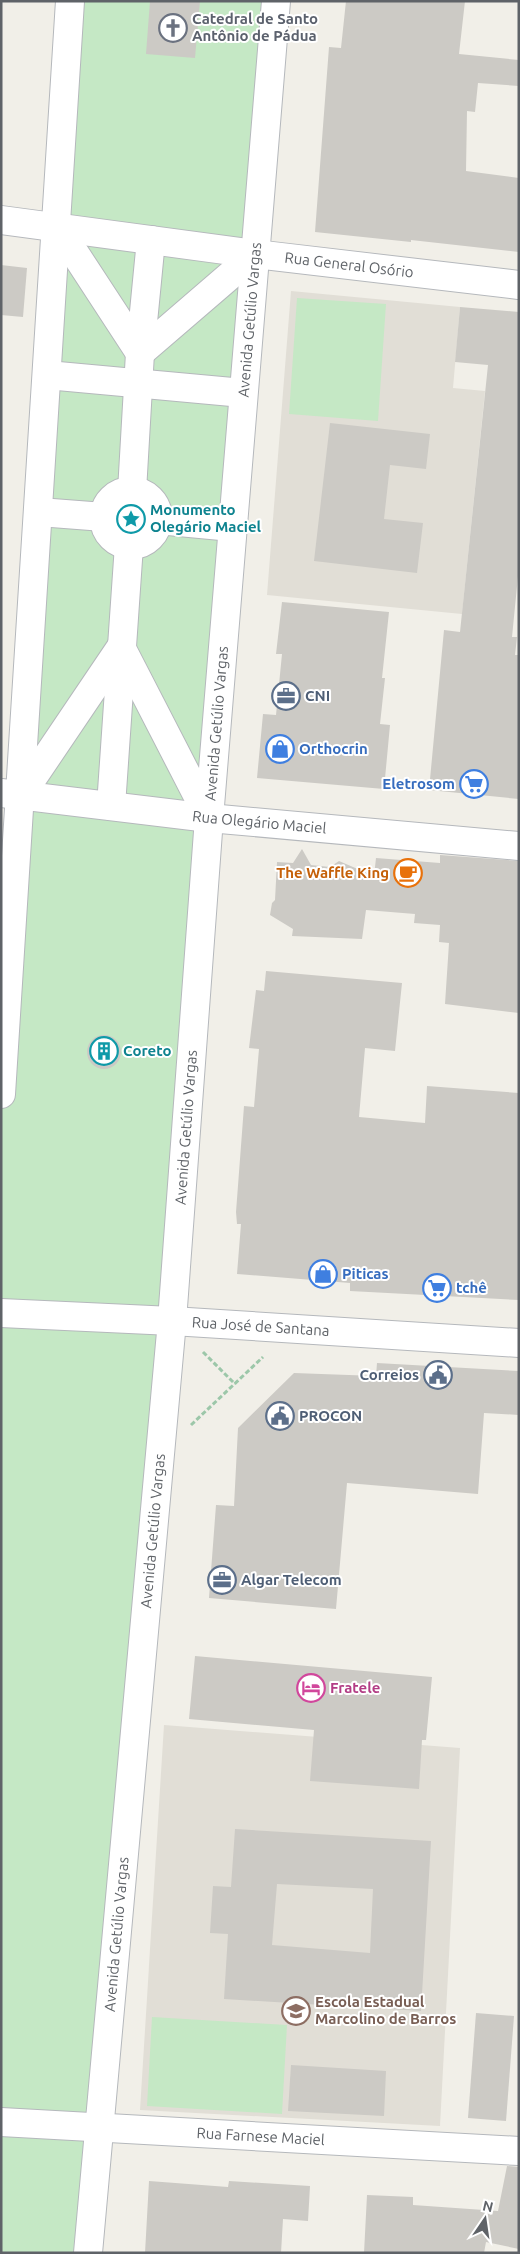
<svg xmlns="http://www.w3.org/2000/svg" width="520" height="2254" font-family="Ubuntu,sans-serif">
	<rect width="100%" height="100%" fill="#f1efe8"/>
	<g fill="#e1ded6">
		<path d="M291,291L460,307L453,388L485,391L462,614L267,595Z"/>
		<path d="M164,1725L460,1748L440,2126L140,2110Z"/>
	</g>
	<g fill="#c5e8c5">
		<path d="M70,1H276L88,2253H1V1094Z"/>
		<path d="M297,298L386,304L378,421L289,414Z"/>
		<path d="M152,2017L287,2025L282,2114L147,2106Z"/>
	</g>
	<g fill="#cccac5" fill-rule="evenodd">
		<path d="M150,1H200L195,58L146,54Z"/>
		<path d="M346,1H465L459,54L519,60V86L478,83L475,112L467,111L466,171L519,178V252L411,240V242L315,232L329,47L341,48Z"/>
		<path d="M1,265L27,268L23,317L1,315Z"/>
		<path d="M460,307L519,312V566L512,637H517L515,655H519V799L429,790L444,630L460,632L488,365L455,362Z"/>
		<path d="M330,423L430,434L426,469L390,465L384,519L423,523L417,573L314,561Z"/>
		<path d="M282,602L389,612L382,678H385L380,724L390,725L384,789L257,778L263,714L276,715L282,654H276Z"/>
		<path d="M302,849L311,865L330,867L339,861L374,876L376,858L440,863V855L519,861V1013L445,1004L449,943L439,942L440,925L414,923L415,914L366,910L362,939L292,936L293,929L270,915L272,903L275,900L277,862L293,863Z"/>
		<path d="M266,971L402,983L395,1051L365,1048L359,1117L425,1123L427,1086L519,1093V1300L350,1291V1283L237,1274L241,1224H237L236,1212L244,1106L254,1107L259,1049L249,1048L256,990L264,991Z"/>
		<circle cx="104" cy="1052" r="17"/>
		<path d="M377,1363L519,1371V1415L484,1413L478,1494L347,1483L336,1609L209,1598L216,1505L234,1506L238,1428L294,1373L376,1376Z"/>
		<path d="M195,1656L432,1677L426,1740H422L419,1789L310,1781L314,1730L189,1719Z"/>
		<path d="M235,1829L431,1841L421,2011L224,1999L228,1934L210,1933L213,1886L231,1887ZM277,1884L373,1889L370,1953L272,1945Z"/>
		<path d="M476,2013L514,2016L506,2121L468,2118Z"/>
		<path d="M291,2065L386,2071L384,2116L288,2111Z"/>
		<path d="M507,2166L519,2167V2249L486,2242L484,2253H364L367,2195L413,2197V2205L498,2211Z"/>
		<path d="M149,2181L228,2187L229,2181L310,2186L308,2221L283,2219L281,2253H145Z"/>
	</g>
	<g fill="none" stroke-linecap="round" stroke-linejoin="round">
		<defs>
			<g id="minor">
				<path id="s1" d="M1,220L255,254L519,285"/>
				<path d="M57,226L140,353L255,254"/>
				<path d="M47,375L243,393"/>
				<path d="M132,491L140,353L151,240"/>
				<circle cx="131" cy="518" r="27"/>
				<path d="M39,512L104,517"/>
				<path d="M158,520L232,527"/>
				<path id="s2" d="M1,793L209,818L519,846"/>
				<path d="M21,795L121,647L209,818"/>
				<path d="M111,806L129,545"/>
				<path d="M1,1094L70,1"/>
				<path id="s3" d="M1,1313L172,1321L519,1343"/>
				<path id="s4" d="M1,2122L519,2151"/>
				<path id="s5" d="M88,2253L172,1321L209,818L276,1"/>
			</g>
		</defs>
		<use href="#minor" stroke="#b5b8bc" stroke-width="30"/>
		<g stroke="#9cc7a9" stroke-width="3" stroke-dasharray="5 2.5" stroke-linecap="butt">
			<path d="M203,1352L235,1384"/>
			<path d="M191,1425L263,1357"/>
		</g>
		<use href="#minor" stroke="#fff" stroke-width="28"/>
	</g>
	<defs>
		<symbol id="church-ring" viewBox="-11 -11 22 22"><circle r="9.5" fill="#fff" stroke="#6b7280" stroke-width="1.5"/><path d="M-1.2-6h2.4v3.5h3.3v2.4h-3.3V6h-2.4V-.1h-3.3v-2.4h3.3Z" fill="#6b7280"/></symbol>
		<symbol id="sight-ring" viewBox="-11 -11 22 22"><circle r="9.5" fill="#fff" stroke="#0f9aa8" stroke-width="1.5"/><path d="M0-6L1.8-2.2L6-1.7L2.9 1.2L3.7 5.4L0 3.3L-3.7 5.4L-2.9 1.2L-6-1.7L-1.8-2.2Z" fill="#0f9aa8"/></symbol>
		<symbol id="office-ring" viewBox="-11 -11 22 22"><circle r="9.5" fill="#fff" stroke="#5c6f8a" stroke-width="1.5"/><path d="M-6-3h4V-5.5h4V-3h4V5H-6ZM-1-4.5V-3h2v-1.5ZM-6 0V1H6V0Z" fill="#5c6f8a"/></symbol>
		<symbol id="shop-ring" viewBox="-11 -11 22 22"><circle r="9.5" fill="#fff" stroke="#3f7fe0" stroke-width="1.5"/><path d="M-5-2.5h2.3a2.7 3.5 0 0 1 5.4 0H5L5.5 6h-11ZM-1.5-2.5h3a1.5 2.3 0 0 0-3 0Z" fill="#3f7fe0"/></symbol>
		<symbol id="supermarket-ring" viewBox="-11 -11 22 22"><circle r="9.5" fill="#fff" stroke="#3f7fe0" stroke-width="1.5"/><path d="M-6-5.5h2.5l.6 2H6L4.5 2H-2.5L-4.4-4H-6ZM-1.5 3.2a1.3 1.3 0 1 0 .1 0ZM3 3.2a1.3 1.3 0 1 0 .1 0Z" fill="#3f7fe0"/></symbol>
		<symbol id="cafe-ring" viewBox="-11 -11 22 22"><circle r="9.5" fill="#fff" stroke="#e8710a" stroke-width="1.5"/><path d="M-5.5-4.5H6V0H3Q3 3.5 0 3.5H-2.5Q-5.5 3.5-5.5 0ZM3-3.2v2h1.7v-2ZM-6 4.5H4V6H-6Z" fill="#e8710a"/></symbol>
		<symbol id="building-ring" viewBox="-11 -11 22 22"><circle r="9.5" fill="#fff" stroke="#0f9aa8" stroke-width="1.5"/><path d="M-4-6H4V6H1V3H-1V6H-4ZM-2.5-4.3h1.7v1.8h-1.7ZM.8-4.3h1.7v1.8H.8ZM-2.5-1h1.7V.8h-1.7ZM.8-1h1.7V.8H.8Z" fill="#0f9aa8"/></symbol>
		<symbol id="civic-ring" viewBox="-11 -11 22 22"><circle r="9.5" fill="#fff" stroke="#5c6f8a" stroke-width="1.5"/><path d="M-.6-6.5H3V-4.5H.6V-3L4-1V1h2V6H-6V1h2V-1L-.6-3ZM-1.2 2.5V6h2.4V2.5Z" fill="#5c6f8a"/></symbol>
		<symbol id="hotel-ring" viewBox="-11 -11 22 22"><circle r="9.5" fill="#fff" stroke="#d1479c" stroke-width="1.5"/><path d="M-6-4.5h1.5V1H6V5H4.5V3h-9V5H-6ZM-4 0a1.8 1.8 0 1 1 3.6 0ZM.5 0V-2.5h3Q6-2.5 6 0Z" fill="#d1479c"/></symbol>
		<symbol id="school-ring" viewBox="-11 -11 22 22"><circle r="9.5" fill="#fff" stroke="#8d6e63" stroke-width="1.5"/><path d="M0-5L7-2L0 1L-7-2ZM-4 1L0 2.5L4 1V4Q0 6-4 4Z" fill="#8d6e63"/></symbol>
	</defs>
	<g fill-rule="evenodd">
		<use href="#church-ring" x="157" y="12" width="32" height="32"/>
		<use href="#sight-ring" x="115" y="503" width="32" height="32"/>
		<use href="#office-ring" x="270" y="680" width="32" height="32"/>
		<use href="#shop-ring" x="264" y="733" width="32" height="32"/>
		<use href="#supermarket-ring" x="458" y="768" width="32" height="32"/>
		<use href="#cafe-ring" x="392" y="857" width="32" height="32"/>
		<use href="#building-ring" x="88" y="1035" width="32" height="32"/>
		<use href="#shop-ring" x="307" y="1258" width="32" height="32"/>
		<use href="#supermarket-ring" x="421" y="1272" width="32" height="32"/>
		<use href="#civic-ring" x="422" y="1359" width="32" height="32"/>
		<use href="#civic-ring" x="264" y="1400" width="32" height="32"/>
		<use href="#office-ring" x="206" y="1564" width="32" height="32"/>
		<use href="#hotel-ring" x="295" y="1672" width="32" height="32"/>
		<use href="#school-ring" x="280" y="1995" width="32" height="32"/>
	</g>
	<g text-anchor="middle" stroke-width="4" stroke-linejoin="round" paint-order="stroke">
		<g font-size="15" font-weight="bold" fill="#5b616d" stroke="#fff" text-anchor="start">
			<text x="192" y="24">Catedral de Santo<tspan x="192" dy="17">Antônio de Pádua</tspan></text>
		</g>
		<g font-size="15" fill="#5f6368" stroke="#fff">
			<text dy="5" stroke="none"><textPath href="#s1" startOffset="351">Rua General Osório</textPath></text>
			<text dy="5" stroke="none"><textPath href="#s5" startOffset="1940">Avenida Getúlio Vargas</textPath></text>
			<text dy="5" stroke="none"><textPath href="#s5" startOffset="1535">Avenida Getúlio Vargas</textPath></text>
			<text dy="5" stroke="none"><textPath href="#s2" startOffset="260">Rua Olegário Maciel</textPath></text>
			<text dy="5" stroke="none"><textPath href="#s5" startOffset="1130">Avenida Getúlio Vargas</textPath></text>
			<text dy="5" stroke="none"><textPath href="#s3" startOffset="260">Rua José de Santana</textPath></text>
			<text dy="5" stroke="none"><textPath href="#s5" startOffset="725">Avenida Getúlio Vargas</textPath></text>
			<text dy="5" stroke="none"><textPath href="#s5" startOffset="320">Avenida Getúlio Vargas</textPath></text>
			<text dy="5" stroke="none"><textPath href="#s4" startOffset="260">Rua Farnese Maciel</textPath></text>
		</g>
		<g font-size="15" font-weight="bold" fill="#0d838f" stroke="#fff" text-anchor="start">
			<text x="150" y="515">Monumento<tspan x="150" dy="17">Olegário Maciel</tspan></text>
			<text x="123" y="1056">Coreto</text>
		</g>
		<g font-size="15" font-weight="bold" fill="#4e5e75" stroke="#fff" text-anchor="start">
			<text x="305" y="701">CNI</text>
			<text x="419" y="1380" text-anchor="end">Correios</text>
			<text x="299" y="1421">PROCON</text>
			<text x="241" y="1585">Algar Telecom</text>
		</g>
		<g font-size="15" font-weight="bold" fill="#366cbe" stroke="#fff" text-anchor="start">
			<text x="299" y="754">Orthocrin</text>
			<text x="455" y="789" text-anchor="end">Eletrosom</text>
			<text x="342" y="1279">Piticas</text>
			<text x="456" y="1293">tchê</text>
		</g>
		<g font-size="15" font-weight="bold" fill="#c56008" stroke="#fff" text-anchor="end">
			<text x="389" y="878">The Waffle King</text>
		</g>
		<g font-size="15" font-weight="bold" fill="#b23c85" stroke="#fff" text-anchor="start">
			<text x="330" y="1693">Fratele</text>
		</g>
		<g font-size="15" font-weight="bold" fill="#785e54" stroke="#fff" text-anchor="start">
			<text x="315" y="2007">Escola Estadual<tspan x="315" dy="17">Marcolino de Barros</tspan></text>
		</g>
	</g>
	<rect width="520" height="2254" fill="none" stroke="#5f6368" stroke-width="5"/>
	<g transform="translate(485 2219) rotate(13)" stroke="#ffffff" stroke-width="4" paint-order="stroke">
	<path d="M0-4L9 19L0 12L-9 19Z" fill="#5f6368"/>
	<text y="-8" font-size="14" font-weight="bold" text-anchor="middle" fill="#5f6368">N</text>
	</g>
</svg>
